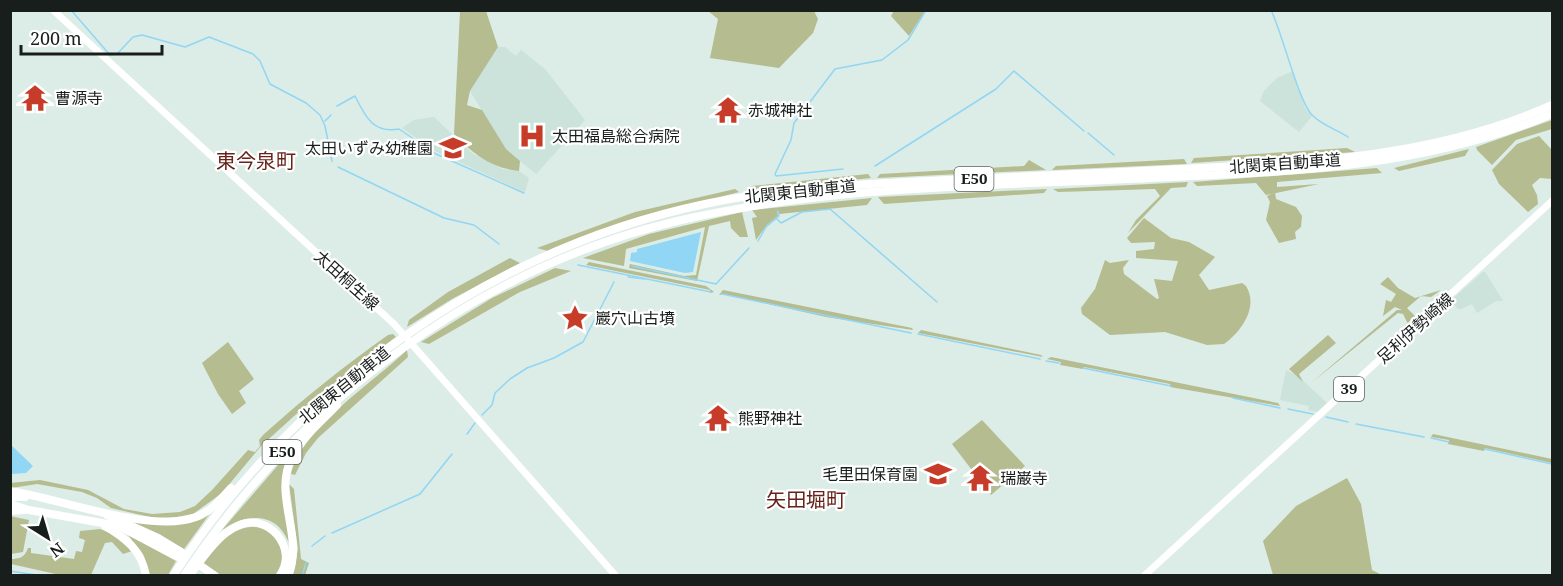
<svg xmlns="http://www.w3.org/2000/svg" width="1563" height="586" font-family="'Noto Serif','Noto Sans JP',serif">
	<rect width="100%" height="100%" fill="#dcece6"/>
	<g fill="#cbe3da">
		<path d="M498,47H505L516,56L521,50L545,69L585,120L536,174L506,150L470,91Z"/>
		<path d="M1293,71L1305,108L1312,116L1299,132L1260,101L1264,91L1277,78Z"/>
		<path d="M434,117L473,154L502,169L519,171L529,178L525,192L437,152L402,128L414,120Z"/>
		<path d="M1483,272H1485L1503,301H1496L1477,313L1472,304L1461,309H1458L1450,301Z"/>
		<path d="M1286,370L1299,377L1327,403L1318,412L1308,410L1309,406L1280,400Z"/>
	</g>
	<g fill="#b5bc90">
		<path d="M460,11H486L498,47L470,91L467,105L482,110L506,149L520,161L519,171C491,168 473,154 454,134Z"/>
		<path d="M708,11H814L818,19L813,33L779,68L710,58L718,19Z"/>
		<path d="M894,11V10L925,11L909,36L891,16Z"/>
		<path d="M1552,120V129L1516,140L1492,165L1477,150L1476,147Z"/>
		<path d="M1539,136L1552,150V179L1540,178L1532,185L1537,195L1538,204L1528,212L1499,184L1492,170L1517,144Z"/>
		<path d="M1347,148L1355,152L1191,163L1194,158Z"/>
		<path d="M1469,149L1465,156L1399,171L1394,168Z"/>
		<path d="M1184,159L1187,164L1052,170L1056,166Z"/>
		<path d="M1029,160L1046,170L877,178L880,174L1024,166Z"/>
		<path d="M1377,168L1382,173L1277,182V187L1319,184L1266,195L1256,183L1197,186L1193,182Z"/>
		<path d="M868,174L871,178L747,191L752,186Z"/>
		<path d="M1188,182L1186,187L1171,188L1128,233L1136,220L1160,196L1155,189L1058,192L1053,189Z"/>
		<path d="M735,189L739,192L618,224L548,251L537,248L635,212Z"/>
		<path d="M1047,189L1044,193L884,204L878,197Z"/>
		<path d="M1275,192L1276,199L1296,207L1302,216L1301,227L1295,232L1296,239L1279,243L1266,220L1270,202L1267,196Z"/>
		<path d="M872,198L867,205L779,214L777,210L778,216L767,225L756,240L752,218L757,217L752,210Z"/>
		<path d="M742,212L748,237H740L731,228L730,221L709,226L697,281L629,268L630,264L684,276L696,275L705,227L626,249L624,266L583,258L649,234Z"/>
		<path d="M1144,218L1171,238L1189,242L1215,257L1199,275L1209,290L1242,283L1246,286C1259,307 1241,332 1224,344L1207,345L1165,332L1110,335L1082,314L1081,308L1095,289L1105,260L1110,263L1129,260L1123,268L1124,274L1157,299L1159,298L1154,279L1172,281L1178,261L1136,258V251L1154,249L1155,242L1131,243L1127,238Z"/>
		<path d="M510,258L520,263L452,299L407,327L409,320L448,292Z"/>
		<path d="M589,262L706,286L714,292L710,293V290L586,265Z"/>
		<path d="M555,268L571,271L520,292L429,344L421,342L492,298Z"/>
		<path d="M1388,277L1398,288L1415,298L1441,290L1431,297L1421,296L1407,308L1419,320L1410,328L1403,314L1398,313L1311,383L1397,310H1402L1395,307L1383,316L1386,300L1391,302L1396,294L1380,284Z"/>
		<path d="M723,290L912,328L913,330L826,317L724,294L719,295Z"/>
		<path d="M921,330L1041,355L1043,357L918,333Z"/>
		<path d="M393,334L396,337L393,339L303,408L261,446L222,493L193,514L171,518H154L111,508L97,498L82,492L37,484L11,488L10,483L40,480L88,490L124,509L152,514L180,512L195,506L212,490L248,450L255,452L260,446L259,440L263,435C303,399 344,366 388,335Z"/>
		<path d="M1328,335L1336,343L1299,374L1303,382L1289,369Z"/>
		<path d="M228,342L254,379L239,391L246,403L232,414L218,394L202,363Z"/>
		<path d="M407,350L408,357L318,438L306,453L295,475L291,474C302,428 374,382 407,350Z"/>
		<path d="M1051,357L1278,403L1280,406L1170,387V384L1084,367L1083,369L1060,365L1061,362L1047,359Z"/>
		<path d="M982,420L1025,466L991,495L952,444Z"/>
		<path d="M1433,434L1552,459V463L1485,448L1484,451L1448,444L1449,440L1431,437Z"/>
		<path d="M298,442L286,466L289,543C277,511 246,513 222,530Z"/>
		<path d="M1347,478L1361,504L1372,570L1382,575H1273L1263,541L1296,506Z"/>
		<path d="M289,484L294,489L301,559L309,563L305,575H293L298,549Z"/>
		<path d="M211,512L184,549L126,519C161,526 178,529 211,512Z"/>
		<path d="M10,516L29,520L23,552L11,554Z"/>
		<path d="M259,526C264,529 273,532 277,537C286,548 283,565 275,575H221L203,563C221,542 230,527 259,526Z"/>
		<path d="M100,529L113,534L132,551L123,554L112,542L105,543L91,575H60L11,564L10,559C20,559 25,557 28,548H31V553L74,559L76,551L82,552L85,540L79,538L80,531Z"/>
		<path d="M128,535L176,561L168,575H150L143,554Z"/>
	</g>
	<g fill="#91d6f4">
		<path d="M701,232L693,272L685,273L630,261L631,253L637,252V249Z"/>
		<path d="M10,444L33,466L26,473L11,474Z"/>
	</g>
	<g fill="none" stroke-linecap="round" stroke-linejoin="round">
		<g stroke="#91d6f4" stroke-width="1.5">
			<path d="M71,10L110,55L117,54L133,37L142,35L185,47L209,37L253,54L260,61L270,84L306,103L320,115L325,126L332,161"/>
			<path d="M1271,10C1283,35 1298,100 1312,115C1323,126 1336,129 1348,137"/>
			<path d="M337,106L355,96C365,116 373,134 399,129L436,154L524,193"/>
			<path d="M325,121L331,115"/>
			<path d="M1088,133L1114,155"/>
			<path d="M875,166L996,89L1014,71L1084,131"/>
			<path d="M338,167L444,218L474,225L499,244"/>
			<path d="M843,169L776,176L775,174L791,140L794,123L835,69L882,60L908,40L926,10"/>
			<path d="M776,218L781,223L802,212L830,209L937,302"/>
			<path d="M758,241L766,227L779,216L778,211"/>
			<path d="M578,265L711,292"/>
			<path d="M632,266L716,284L749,248"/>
			<path d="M628,277L645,279"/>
			<path d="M722,294L911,333"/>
			<path d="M918,334L1040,359"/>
			<path d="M1046,361L1059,363"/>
			<path d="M1083,368L1171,386"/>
			<path d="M1233,398L1280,408"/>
			<path d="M1288,409L1313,414"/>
			<path d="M482,415L492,405L495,393L510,379L527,368L554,358L583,342L614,282"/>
			<path d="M1326,417L1348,422"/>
			<path d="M1356,424L1424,437"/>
			<path d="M467,434L475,423"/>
			<path d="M1431,438L1449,442"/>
			<path d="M1485,449L1552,464"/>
			<path d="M332,533L420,494L452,454"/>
			<path d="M312,546L325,536"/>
			<path d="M10,571L43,576"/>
			<path d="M302,576L306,563"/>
		</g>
		<g stroke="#fff" stroke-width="7">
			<path d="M53,10L394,324L616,576"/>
			<path d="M1144,576L1552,201"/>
		</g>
		<g stroke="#fff" stroke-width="8">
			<path d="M10,491C58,498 151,534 196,517C210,512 221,499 231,488"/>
			<path d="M10,497H25"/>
			<path d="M10,504L29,510L119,526L178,557"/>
			<path d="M10,511L24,510"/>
			<path d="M107,515L158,538L181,552"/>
			<path d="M105,526C126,538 142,551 146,576"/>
			<path d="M201,566L215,576"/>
			<path d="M192,572C205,555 218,535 237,526C268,511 299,548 280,576"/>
			<path d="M173,576C293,390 488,250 705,204C778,188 852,185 926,181C1005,178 1084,174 1163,170C1296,163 1428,160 1552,105"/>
			<path d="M184,576C297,405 475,269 677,221C831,185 994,186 1151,178C1289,172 1424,168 1552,114"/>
			<path d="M288,576C305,537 272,496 292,457C302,437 322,421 337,405"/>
		</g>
	</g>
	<defs>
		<symbol id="temple-bare" viewBox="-9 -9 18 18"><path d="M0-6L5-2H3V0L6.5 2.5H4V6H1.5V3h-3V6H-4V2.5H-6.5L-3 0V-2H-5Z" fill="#c73b29" stroke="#fff" stroke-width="2.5" paint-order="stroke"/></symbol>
		<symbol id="hospital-bare" viewBox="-9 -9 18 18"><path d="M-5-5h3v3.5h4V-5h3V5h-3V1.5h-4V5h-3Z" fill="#c73b29" stroke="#fff" stroke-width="2.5" paint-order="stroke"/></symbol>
		<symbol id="school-bare" viewBox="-9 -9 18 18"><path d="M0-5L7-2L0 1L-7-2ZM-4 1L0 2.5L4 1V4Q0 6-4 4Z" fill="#c73b29" stroke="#fff" stroke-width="2.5" paint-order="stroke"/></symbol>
		<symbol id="sight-bare" viewBox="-9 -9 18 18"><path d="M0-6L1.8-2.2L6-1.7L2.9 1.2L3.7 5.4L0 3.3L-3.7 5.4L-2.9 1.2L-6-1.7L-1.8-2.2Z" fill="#c73b29" stroke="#fff" stroke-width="2.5" paint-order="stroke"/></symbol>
	</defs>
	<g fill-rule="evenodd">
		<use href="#temple-bare" x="16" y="79" width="38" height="38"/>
		<use href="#temple-bare" x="709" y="91" width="38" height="38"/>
		<use href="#hospital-bare" x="513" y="117" width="38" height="38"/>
		<use href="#school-bare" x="434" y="129" width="38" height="38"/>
		<use href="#sight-bare" x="556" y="299" width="38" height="38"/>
		<use href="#temple-bare" x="699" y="399" width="38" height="38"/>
		<use href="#school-bare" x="919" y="455" width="38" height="38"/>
		<use href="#temple-bare" x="961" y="459" width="38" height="38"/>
	</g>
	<g text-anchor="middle" stroke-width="4.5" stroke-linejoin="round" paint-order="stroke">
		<g fill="#fff" stroke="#5d6260" stroke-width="1.5">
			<rect x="954.5" y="167" width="39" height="24" rx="4.5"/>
			<rect x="1334" y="377" width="30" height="24" rx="4.5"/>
			<rect x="262.5" y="440" width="39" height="24" rx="4.5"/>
		</g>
		<g font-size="15" font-weight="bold" fill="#181e1c">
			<text x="974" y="184">E50</text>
			<text x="1349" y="394">39</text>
			<text x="282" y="457">E50</text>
		</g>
		<g font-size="16" fill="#181e1c" stroke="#fff" text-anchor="start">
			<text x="55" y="104">曹源寺</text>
			<text x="748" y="116">赤城神社</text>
			<text x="552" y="142">太田福島総合病院</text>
			<text x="433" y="154" text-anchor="end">太田いずみ幼稚園</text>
			<text x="595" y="324">巖穴山古墳</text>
			<text x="738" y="424">熊野神社</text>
			<text x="918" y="480" text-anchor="end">毛里田保育園</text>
			<text x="1000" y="484">瑞巌寺</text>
		</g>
		<g font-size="16" fill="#181e1c" stroke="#fff">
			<text transform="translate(1285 163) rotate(-4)" y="6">北関東自動車道</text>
			<text transform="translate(800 191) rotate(-6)" y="6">北関東自動車道</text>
			<text transform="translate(347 280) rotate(42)" y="6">太田桐生線</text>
			<text transform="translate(1415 328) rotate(-42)" y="6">足利伊勢崎線</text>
			<text transform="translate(344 385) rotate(-39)" y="6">北関東自動車道</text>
		</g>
		<g font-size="20" fill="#67231a" stroke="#fff">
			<text x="256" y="168">東今泉町</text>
			<text x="806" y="507">矢田堀町</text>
		</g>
	</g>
	<rect width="1563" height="586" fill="none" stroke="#181e1c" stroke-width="24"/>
	<g transform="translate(48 538) rotate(143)" stroke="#ffffff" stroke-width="4.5" paint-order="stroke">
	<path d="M0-4.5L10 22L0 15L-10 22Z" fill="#181e1c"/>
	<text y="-9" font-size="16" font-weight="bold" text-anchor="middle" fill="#181e1c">N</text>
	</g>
	<path d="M21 45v9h141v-9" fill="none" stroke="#181e1c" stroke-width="3"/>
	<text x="30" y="45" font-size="18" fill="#181e1c" stroke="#ffffff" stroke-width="4.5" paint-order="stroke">200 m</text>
</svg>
